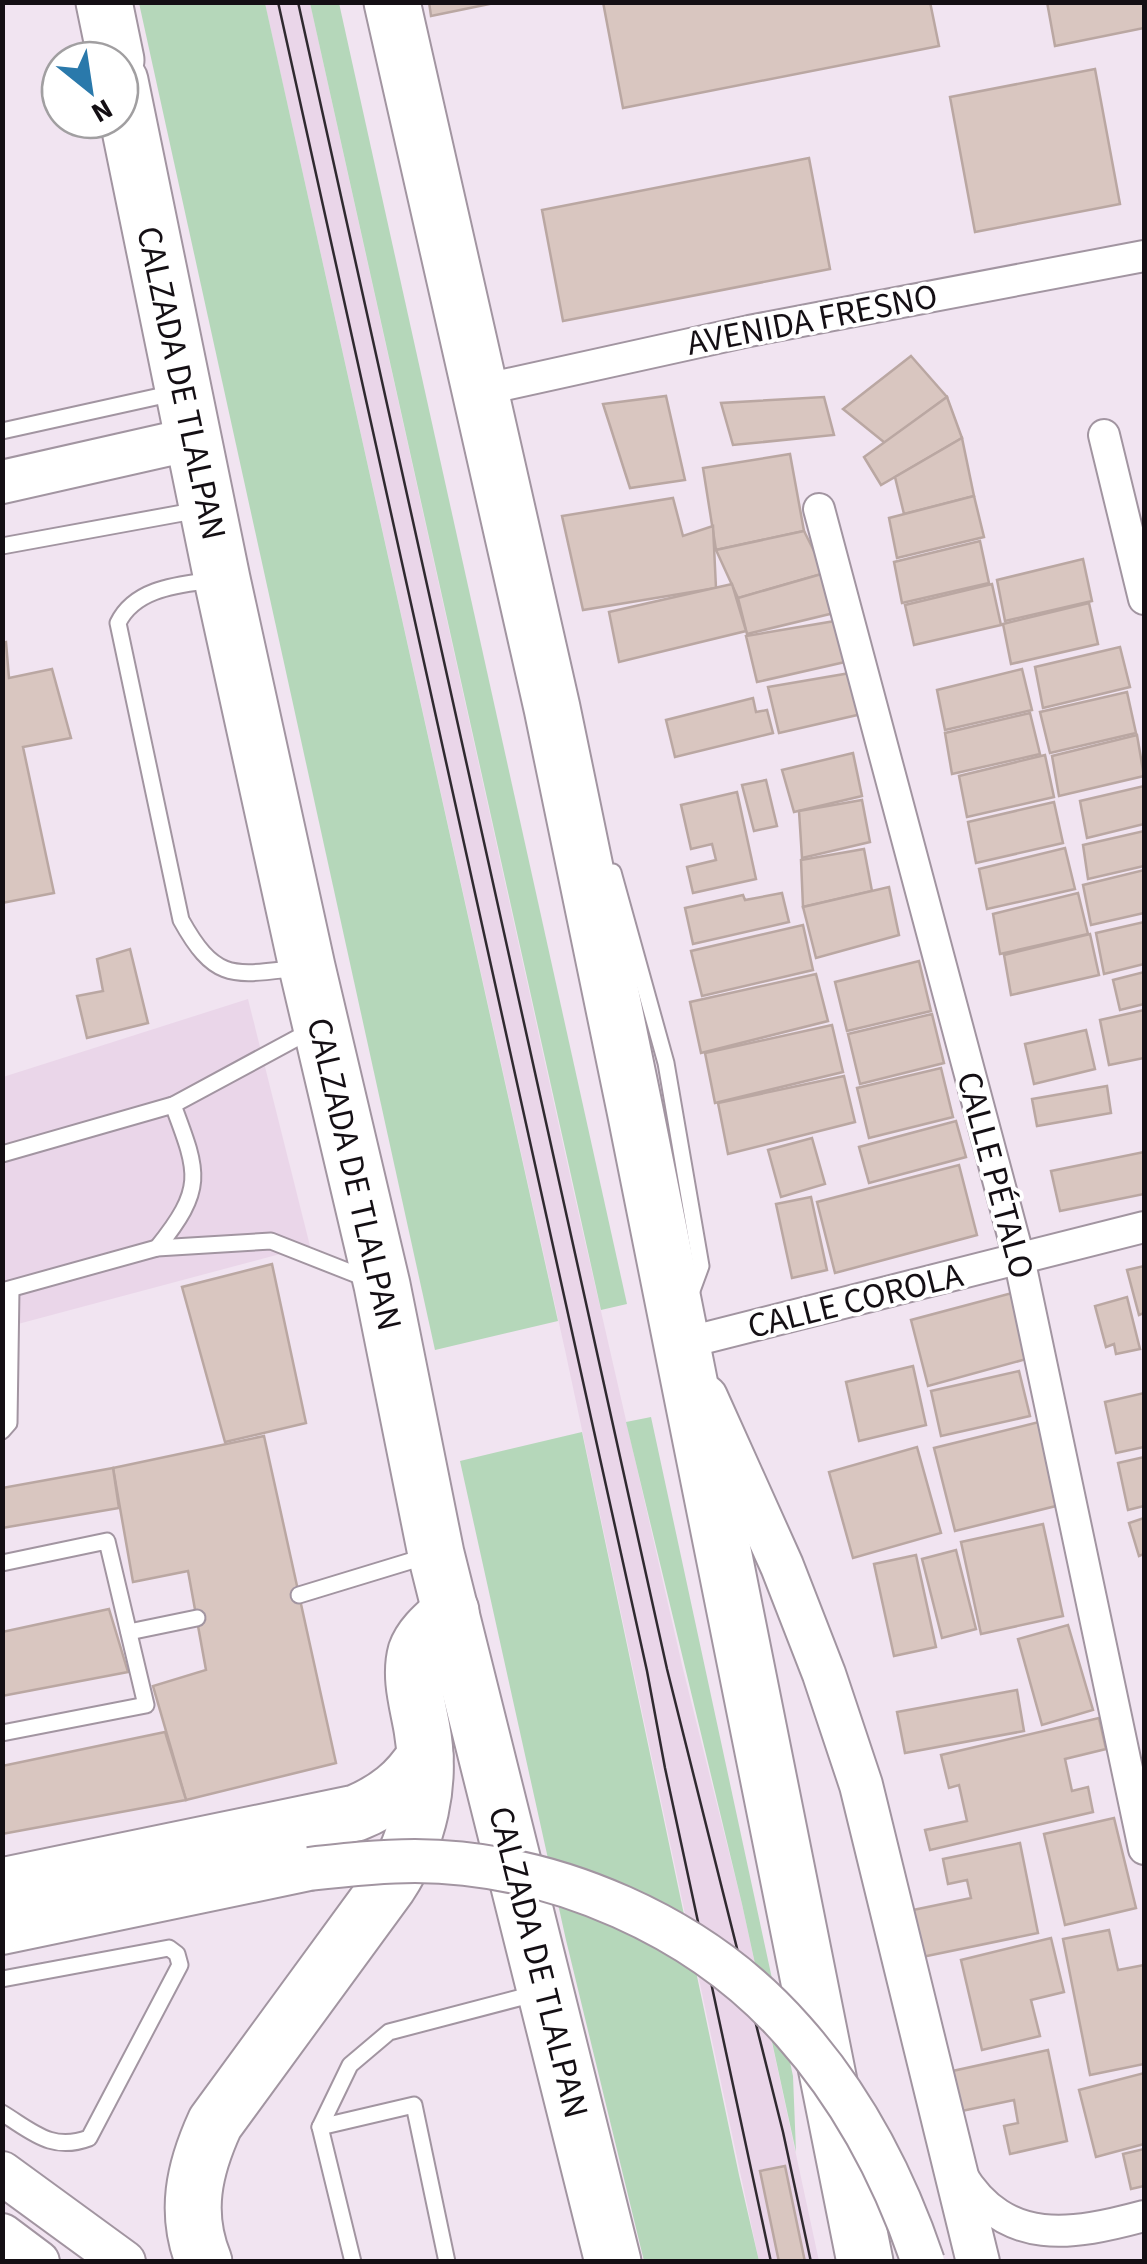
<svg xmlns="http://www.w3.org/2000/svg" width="1147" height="2264" font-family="'Source Sans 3',sans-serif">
	<rect width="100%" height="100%" fill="#f1e4f1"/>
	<g fill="#ead6e9">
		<path d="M265,3H310L573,1189L683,1669L742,1904L819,2261H759L565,1350Z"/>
		<path d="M248,999L310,1246L3,1328V1077Z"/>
	</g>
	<g fill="#b5d7ba">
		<path d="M139,3H265L558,1321L435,1350Z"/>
		<path d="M310,3H339L627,1304L601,1310Z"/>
		<path d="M651,1417L793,2076L796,2152L742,1904L626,1422Z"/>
		<path d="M582,1432L739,2175L759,2261H644L566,1940L460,1461Z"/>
	</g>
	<g fill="#d9c6c0" stroke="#baa7a2" stroke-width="2.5">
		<path d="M429,2H499L431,16Z"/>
		<path d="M603,2H930L939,46L623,108Z"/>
		<path d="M1047,2H1144V28L1055,46Z"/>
		<path d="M1095,69L1120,204L975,232L950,97Z"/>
		<path d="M809,158L830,269L563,321L542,210Z"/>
		<path d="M911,356L947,397L885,443L843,409Z"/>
		<path d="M666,396L685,480L630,488L603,404Z"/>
		<path d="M824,397L834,435L733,445L721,403Z"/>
		<path d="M947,397L962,438L881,485L864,457Z"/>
		<path d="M962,438L974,496L904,514L895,477Z"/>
		<path d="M790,454L804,531L716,550L703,468Z"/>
		<path d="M974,496L984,537L897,558L889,518Z"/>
		<path d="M673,498L683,536L713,526L716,588L583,610L562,516Z"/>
		<path d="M804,531L825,573L738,598L716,550Z"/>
		<path d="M980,541L989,583L902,603L894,562Z"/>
		<path d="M1083,559L1092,601L1005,621L997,580Z"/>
		<path d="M825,573L834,613L747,634L738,598Z"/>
		<path d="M732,584L746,631L619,662L609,612Z"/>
		<path d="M992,584L1001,625L914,645L905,605Z"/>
		<path d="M1089,603L1098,644L1011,664L1003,624Z"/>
		<path d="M835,621L845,662L757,682L746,636Z"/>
		<path d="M6,642L9,678L52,669L71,738L23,747L54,893L2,903V643Z"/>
		<path d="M1120,647L1130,687L1043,708L1035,667Z"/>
		<path d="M1022,669L1032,710L945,730L937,690Z"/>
		<path d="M856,672L866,713L779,733L768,687Z"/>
		<path d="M1127,692L1136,733L1050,753L1040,712Z"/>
		<path d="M753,698L756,712L767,710L773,733L675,757L666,720Z"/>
		<path d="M1030,713L1040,754L952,774L945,733Z"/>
		<path d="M1137,735L1144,776L1059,796L1052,756Z"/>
		<path d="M853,753L862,796L794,812L782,770Z"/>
		<path d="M1045,755L1054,797L967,817L959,776Z"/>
		<path d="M766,780L777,826L754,831L742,785Z"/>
		<path d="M1144,786V824L1087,838L1080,801Z"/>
		<path d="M737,792L756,879L693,893L687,867L716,860L712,844L691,849L681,805Z"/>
		<path d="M862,800L870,842L802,858L799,811Z"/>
		<path d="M1054,802L1063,843L976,863L968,822Z"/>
		<path d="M1144,831V866L1088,879L1083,845Z"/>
		<path d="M1065,848L1075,889L987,909L979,869Z"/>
		<path d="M864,849L872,891L803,907L801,860Z"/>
		<path d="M1144,870V913L1091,925L1083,885Z"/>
		<path d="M889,887L899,935L816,958L803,907Z"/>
		<path d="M782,893L789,922L693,944L685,908L743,895L745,900Z"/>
		<path d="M1078,893L1088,934L1000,954L993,914Z"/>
		<path d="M1144,922V964L1104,974L1096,933Z"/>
		<path d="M803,925L813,970L702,996L691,951Z"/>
		<path d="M1090,934L1099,975L1011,995L1004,955Z"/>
		<path d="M130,949L148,1023L87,1038L77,996L103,991L97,959Z"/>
		<path d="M919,961L931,1011L847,1031L835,982Z"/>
		<path d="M1144,972V1004L1120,1010L1113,980Z"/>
		<path d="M816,974L828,1021L701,1053L690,1002Z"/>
		<path d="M1144,1010V1058L1109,1065L1100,1020Z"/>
		<path d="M932,1014L944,1063L860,1084L848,1034Z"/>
		<path d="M832,1025L843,1072L715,1103L705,1053Z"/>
		<path d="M1086,1030L1095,1069L1034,1084L1025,1044Z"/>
		<path d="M941,1068L953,1117L869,1138L857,1088Z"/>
		<path d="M844,1076L855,1122L728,1154L718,1103Z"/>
		<path d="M1107,1086L1111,1113L1037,1126L1032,1099Z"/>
		<path d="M956,1121L966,1157L869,1183L859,1147Z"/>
		<path d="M812,1138L825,1184L781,1197L768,1150Z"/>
		<path d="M1144,1152V1194L1060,1211L1051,1171Z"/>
		<path d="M959,1165L977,1235L835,1273L817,1202Z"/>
		<path d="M811,1197L827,1270L792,1278L776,1204Z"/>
		<path d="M272,1264L306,1423L225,1442L182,1287Z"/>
		<path d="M1144,1266V1313L1139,1315L1127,1270Z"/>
		<path d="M1012,1293L1030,1358L928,1386L911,1320Z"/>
		<path d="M1127,1297L1140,1349L1116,1354L1114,1344L1106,1347L1095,1306Z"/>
		<path d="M913,1366L926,1425L859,1441L846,1382Z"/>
		<path d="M1019,1371L1030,1416L941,1436L931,1391Z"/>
		<path d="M1144,1393V1447L1116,1453L1105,1402Z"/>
		<path d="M1039,1422L1060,1505L955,1531L934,1448Z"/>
		<path d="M264,1436L336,1763L186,1800L153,1686L206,1670L188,1571L133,1582L113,1468Z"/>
		<path d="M917,1447L941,1533L853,1558L829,1472Z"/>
		<path d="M1144,1457V1506L1128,1510L1118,1463Z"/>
		<path d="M113,1468L119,1508L2,1528V1488Z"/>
		<path d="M1144,1518V1554L1139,1556L1129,1523Z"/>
		<path d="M1043,1524L1063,1616L981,1634L961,1542Z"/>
		<path d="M956,1550L976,1629L942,1638L922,1559Z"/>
		<path d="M916,1555L936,1647L894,1656L874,1564Z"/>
		<path d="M109,1609L128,1672L2,1696V1632Z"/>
		<path d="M1068,1625L1093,1710L1042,1725L1018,1639Z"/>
		<path d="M1017,1690L1024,1731L905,1753L897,1712Z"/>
		<path d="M1099,1718L1106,1749L1065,1759L1072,1791L1088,1787L1093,1812L930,1850L925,1830L967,1821L959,1785L949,1788L941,1755Z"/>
		<path d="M165,1732L186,1800L2,1834V1766Z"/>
		<path d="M1114,1818L1136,1908L1065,1925L1044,1834Z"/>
		<path d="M1020,1843L1038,1933L922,1957L913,1910L971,1898L967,1880L948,1884L943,1859Z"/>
		<path d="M1109,1930L1118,1970L1144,1965V2064L1090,2075L1063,1939Z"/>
		<path d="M1051,1938L1064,1992L1031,2000L1040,2036L982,2050L961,1960Z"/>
		<path d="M1048,2050L1067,2141L1010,2154L1004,2126L1018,2123L1014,2100L957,2112L948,2072Z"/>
		<path d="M1144,2073V2144L1096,2157L1079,2090Z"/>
		<path d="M1144,2149V2186L1131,2189L1123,2154Z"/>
		<path d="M785,2166L805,2262H779L760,2171Z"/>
	</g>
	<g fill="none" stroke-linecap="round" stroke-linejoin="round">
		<defs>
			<g id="lane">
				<path d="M2,431L174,393"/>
				<path d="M2,546L199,510"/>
				<path d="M213,580C178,585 135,588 118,623L181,920C216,983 234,975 299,968"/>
				<path d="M613,872L666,1063L701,1266L690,1296"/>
				<path d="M2,1154L173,1105L310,1031"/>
				<path d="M157,1248C205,1188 199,1174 173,1105"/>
				<path d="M2,1291L157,1248L271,1241L370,1280"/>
				<path d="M2,1431L9,1423L11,1289"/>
				<path d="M2,1563L107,1541L146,1705L2,1733"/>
				<path d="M299,1595L427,1556"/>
				<path d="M129,1632L197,1618"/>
				<path d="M2,1979L169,1948L177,1954L180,1965L89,2138C52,2152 33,2132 2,2113"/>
				<path d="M320,2127L414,2105L447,2262"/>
				<path d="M353,2262L320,2127L350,2065L389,2032L538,1993"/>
			</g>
			<g id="street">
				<path d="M481,390L749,331L1144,256"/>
				<path d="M1104,435L1144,599"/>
				<path d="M819,509L1019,1258L1144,1849"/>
				<path d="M681,1344L1144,1227"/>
				<path d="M961,2174C1006,2248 1073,2235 1144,2216"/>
			</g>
			<g id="secondary">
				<path d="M2,482L192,439"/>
				<path d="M706,1397L782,1566L824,1674L861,1785L978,2262"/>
				<path d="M2,1933L309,1869"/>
				<path d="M2,2173L124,2262"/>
				<path d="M2,2235L38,2262"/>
			</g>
			<g id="highway">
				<path d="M104,2L116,60"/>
				<path d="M392,2L552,708L635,1110L865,2262"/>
				<path d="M120,81L222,579L307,967L382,1285L436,1554L613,2262"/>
				<path d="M2,1886L356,1813C387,1800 407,1784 425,1756"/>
				<path d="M204,2262C184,2213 194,2169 215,2123L389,1885C419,1839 432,1784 422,1729C418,1705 409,1677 416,1652C422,1635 438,1623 451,1611"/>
			</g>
		</defs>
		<use href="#lane" stroke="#a295a1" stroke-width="19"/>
		<use href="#street" stroke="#a295a1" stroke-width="34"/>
		<use href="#secondary" stroke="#a295a1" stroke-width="46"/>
		<use href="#highway" stroke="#a295a1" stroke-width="59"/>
		<use href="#lane" stroke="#fff" stroke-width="15"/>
		<use href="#street" stroke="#fff" stroke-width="30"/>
		<use href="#secondary" stroke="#fff" stroke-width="42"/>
		<use href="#highway" stroke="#fff" stroke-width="55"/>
		<g stroke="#302a30" stroke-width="2.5">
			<path d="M278,2L647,1671L665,1768L771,2262"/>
			<path d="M298,2L667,1669L783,2132L811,2262"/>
		</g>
		<defs>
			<path id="secondary-bridge" d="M309,1869C344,1865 379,1861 415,1861C554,1862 701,1926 793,2031C852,2097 895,2179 923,2262"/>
		</defs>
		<use href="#secondary-bridge" stroke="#a295a1" stroke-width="46" stroke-linecap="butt"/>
		<use href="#secondary-bridge" stroke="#fff" stroke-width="42"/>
	</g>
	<g text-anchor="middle" stroke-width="8" stroke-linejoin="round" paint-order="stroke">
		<g font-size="35" fill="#140f14" stroke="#fff">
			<text transform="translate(812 319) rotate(-11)" y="12">AVENIDA FRESNO</text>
			<text transform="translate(182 383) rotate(78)" y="12">CALZADA DE TLALPAN</text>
			<text transform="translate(355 1174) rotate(77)" y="12">CALZADA DE TLALPAN</text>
			<text transform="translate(996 1175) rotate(75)" y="12">CALLE PÉTALO</text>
			<text transform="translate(855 1300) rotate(-14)" y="12">CALLE COROLA</text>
			<text transform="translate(539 1962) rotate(76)" y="12">CALZADA DE TLALPAN</text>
		</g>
	</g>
	<rect width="1147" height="2264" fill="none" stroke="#140f14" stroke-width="10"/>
	<g transform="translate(90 90) rotate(150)"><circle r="48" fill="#ffffff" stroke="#a19fa1" stroke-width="2.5"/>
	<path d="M0-8L18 38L0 25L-18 38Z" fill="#2a79ab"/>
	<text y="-15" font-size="28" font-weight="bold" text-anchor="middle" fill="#140f14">N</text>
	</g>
</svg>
